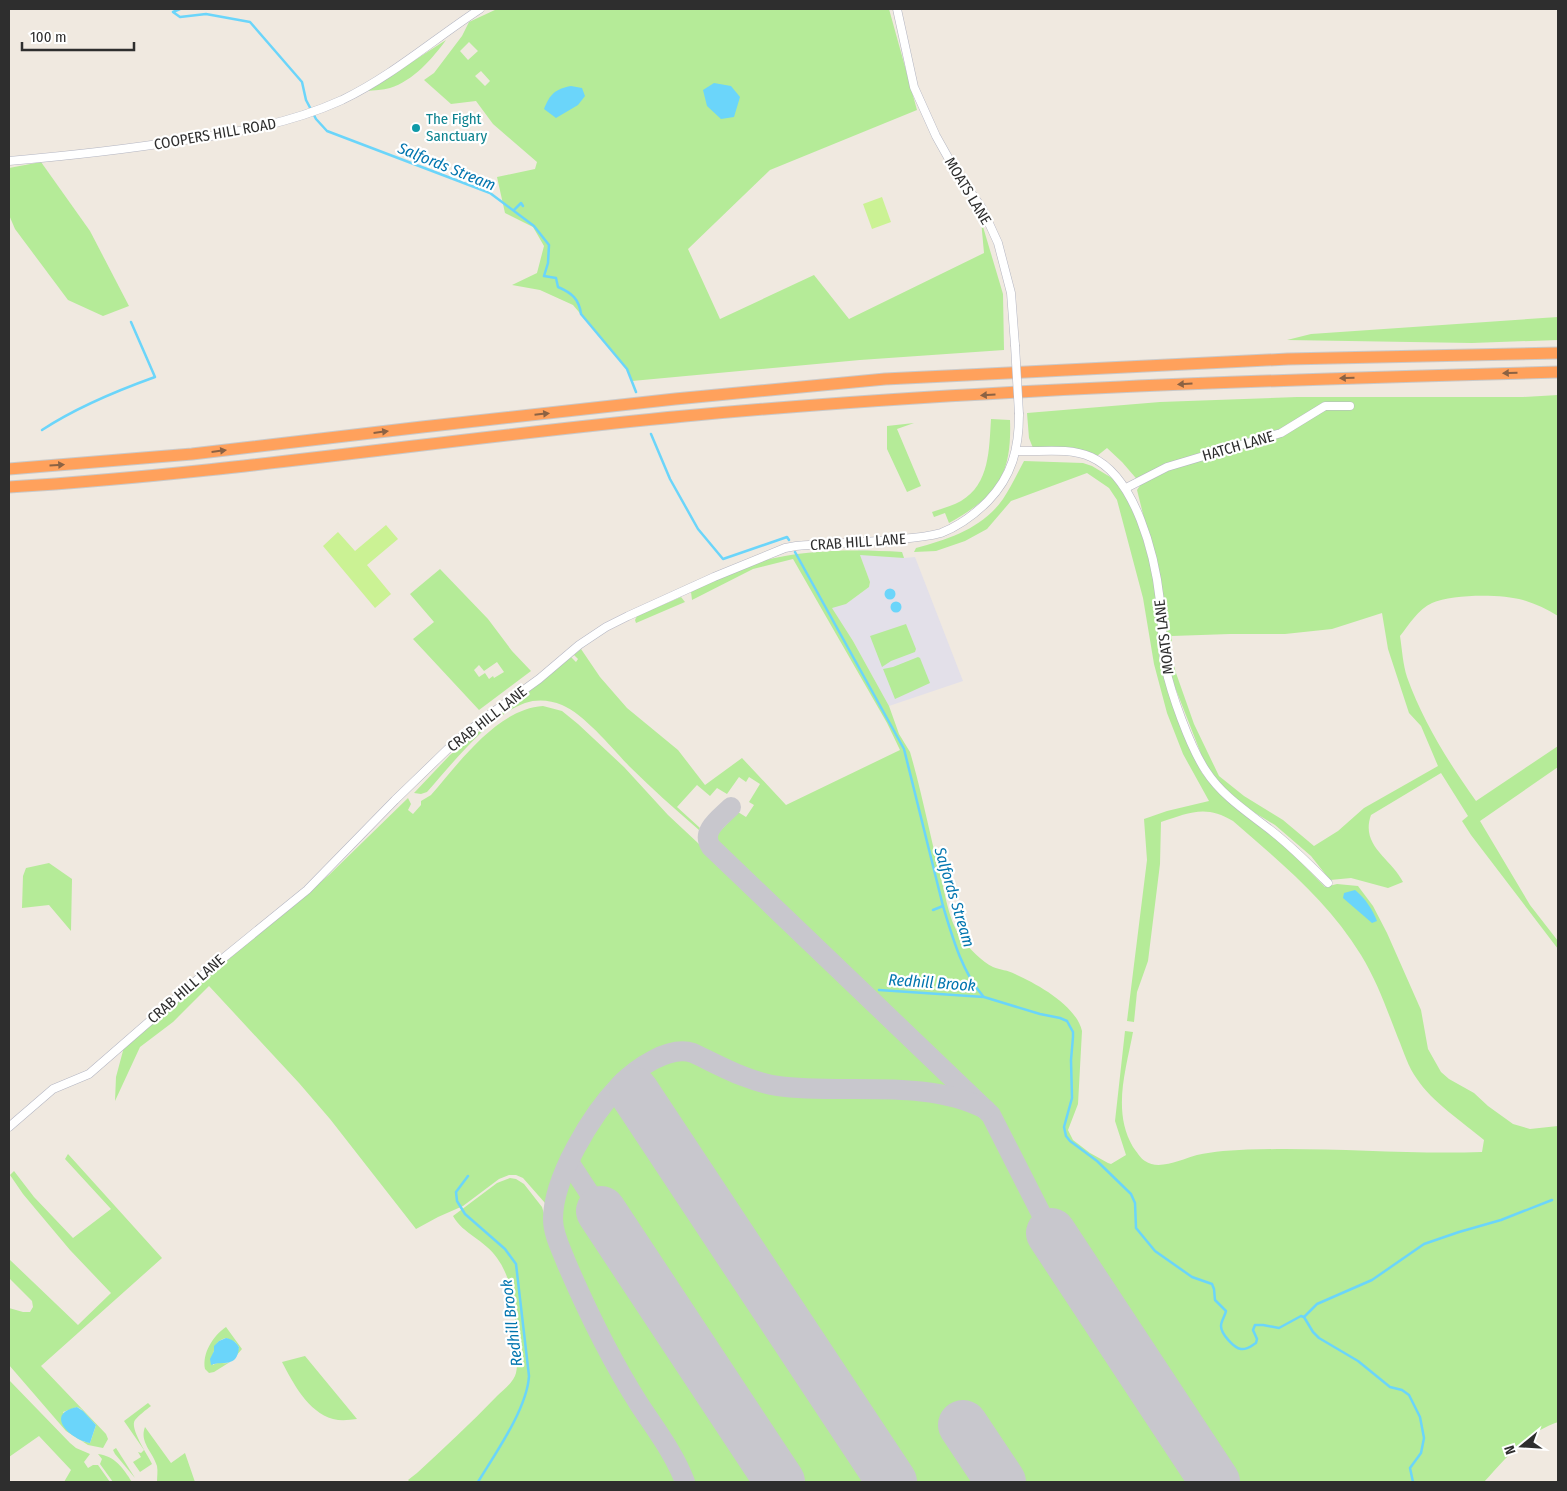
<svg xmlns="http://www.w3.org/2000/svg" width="1567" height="1491" font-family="'Fira Sans Condensed',sans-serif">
	<rect width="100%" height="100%" fill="#f0e9e0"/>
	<path fill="#e3e0e9" d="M858,550L902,552L904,558L915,557L963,681L889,706L853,641L831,607L846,604L869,587L870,582Z"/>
	<g fill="#b5eb98" fill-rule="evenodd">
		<path d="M497,9H889L917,110L770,170L688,249L720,319L814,275L849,319L984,253L981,220L1003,294L1004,350L860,360L632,381L627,369L573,305L540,290L512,285L537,273L544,246L533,227L505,213L497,177L535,169L537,162L493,124L476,101L451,104L424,80L434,73L462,36L469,22ZM469,42L478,51L468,60L460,51ZM481,71L490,81L485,86L475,76Z"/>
		<path d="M446,40C433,58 413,81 390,88C383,90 374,90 367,91Z"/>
		<path d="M41,162L90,231L129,306L103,316L68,300L15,229L9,215V168Z"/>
		<path d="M1558,317V340L1472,343L1287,340L1311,334Z"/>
		<path d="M1558,395V616C1547,609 1536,604 1523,600C1501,594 1453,594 1432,603C1418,609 1409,625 1400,636C1402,649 1403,665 1407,677C1423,722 1449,763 1476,801L1558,746V767L1480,821L1530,905L1558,941V949L1471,835L1462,821L1468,816L1441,773L1371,815C1360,846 1391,858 1403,882L1388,888L1351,878L1330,880L1311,856L1275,825L1242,805L1219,784L1205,764L1173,682L1167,658L1163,594L1137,490L1141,484L1122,462L1107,448L1097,456L1092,454L1033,448L1029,438L1027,413L1160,402L1297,397H1523ZM1382,613L1388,649L1409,713L1421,726L1438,766L1364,808L1338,831L1314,846L1283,820L1244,796L1219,776L1194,724L1176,673L1171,654L1172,636L1230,634H1285L1332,629Z"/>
		<path d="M991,419L1010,420C1012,476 997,496 949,523L945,513L934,517L932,512C941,509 952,506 961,501C990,484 989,449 991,419Z"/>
		<path d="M914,423L897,429L921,486L907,492L887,449V426Z"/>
		<path d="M1024,461L1083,463L1092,466L1112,478L1123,491L1138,522L1149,560L1156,593L1159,633L1188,745L1202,773L1219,793L1287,848L1325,887L1337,884L1358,886L1373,906L1387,933L1421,1010L1428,1049L1441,1072L1449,1079L1474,1093L1488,1106L1513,1124L1530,1129L1558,1126V1422C1526,1433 1506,1458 1484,1482H1224L1043,1206L994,1109L784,913L713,842L712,840L738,812L746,817L754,805L749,802L760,784L749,777L746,782L739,777L727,794L717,788L710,796L697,785L677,807L700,828L699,830C675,809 651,788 629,766C612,748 584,714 562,705C550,700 537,699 525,703C489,716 452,764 427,792L421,794L414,793L450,755L571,657L576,662L578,659L574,655L581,649L600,677L627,708L678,750L705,785L742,758L786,805L900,750L887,723L793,559L753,569L692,600L691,592C705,585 718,577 732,571C786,549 845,549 902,552L904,558L860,555L870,582L869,587L846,604L832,608L853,641L889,706L899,734L910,752C922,793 930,836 941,878C946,897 949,922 962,939C969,948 982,962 993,967C1000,970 1008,970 1015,974C1037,984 1076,1005 1082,1031L1078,1104L1068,1130L1073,1140L1090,1153L1108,1163L1111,1164L1126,1155L1115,1121L1125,1031L1133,1032C1126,1070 1112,1111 1133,1147C1137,1152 1140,1158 1145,1161C1159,1171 1182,1159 1197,1155C1205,1153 1214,1152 1223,1151C1309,1145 1396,1155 1482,1152L1484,1140C1464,1123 1431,1101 1417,1079C1408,1067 1404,1052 1398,1038C1387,1010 1377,981 1361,955C1328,901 1280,862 1233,821C1206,804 1188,813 1161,822L1160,864L1148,961L1137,992L1134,1022L1127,1021L1147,860L1144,819L1167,811L1209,801L1183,754L1167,713L1154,664L1143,598L1117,500L1109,488L1087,473L1011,501L987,529L965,541L936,551L914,552L916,548C949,539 983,528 1003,499C1011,487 1017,474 1024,461Z"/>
		<path d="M440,569L488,619L512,651L531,671L479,710L413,639L434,622L410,594ZM497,662L504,672L494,678L493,676L489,679L485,673L479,677L474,670L479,665L484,671Z"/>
		<path d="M681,597L685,602L636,623L635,620L637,616Z"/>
		<path d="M906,624L916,649L915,652L891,661L882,667L870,636Z"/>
		<path d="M918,657L920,658L930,683L895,699L883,669L893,667Z"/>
		<path d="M543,706L562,711L578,724L624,767L668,815L950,1079L953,1085L952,1089L946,1091L912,1086L811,1084L777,1080L737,1069L695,1048L682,1045L674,1046L638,1062L615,1083L568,1151L561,1167L549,1203H545L523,1178L516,1175H509L499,1179L463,1206L438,1217L416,1229L330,1119L299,1083L209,986L173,1022L140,1047L115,1101L116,1077L124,1047L329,875L408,798L411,804L408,810L413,814L421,805V801L431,795C459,763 497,709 543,706Z"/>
		<path d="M49,863L72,879L71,931L49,905L22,908L23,876L26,868Z"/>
		<path d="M684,1055L732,1079L747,1084L807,1094H874L927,1097L961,1105L976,1110L984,1114L991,1123L1027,1195L1041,1231L1206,1482H690C678,1448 655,1422 637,1391C614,1354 595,1314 576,1274C570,1259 557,1236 557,1220C558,1187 580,1148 599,1121C621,1091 645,1062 684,1055Z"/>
		<path d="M68,1154L162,1258L41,1366L106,1434L108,1439L103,1448L88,1445L66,1431L9,1365V1308L23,1312H30L33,1307L32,1301L9,1278V1259L78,1325L111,1293L70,1250L23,1194L10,1175L14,1171L34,1197L73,1238L111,1209L65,1159ZM77,1407L81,1409L96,1425L90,1443L82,1441L63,1412Z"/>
		<path d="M510,1178L516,1179L524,1184L542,1207L552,1239L581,1306L623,1388L668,1455L680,1482H410L408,1480L417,1473C444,1448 471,1423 497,1396C503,1390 514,1382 516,1373C519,1360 516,1333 515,1319C513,1297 510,1276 497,1258C485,1240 463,1234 453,1216L497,1183Z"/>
		<path d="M226,1327L242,1349L236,1356L239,1347L235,1342L226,1338C212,1342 214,1352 213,1365C219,1361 224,1365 230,1362L214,1372L209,1373L205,1369C202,1353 213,1336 226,1327Z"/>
		<path d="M305,1356L357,1419C349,1420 341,1421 333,1419C308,1412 293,1383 282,1362Z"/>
		<path d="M9,1380L70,1443L76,1448L90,1454L84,1462L88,1468L93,1465H98L110,1482H64L71,1470L39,1436L9,1457Z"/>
		<path d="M148,1403L151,1406C146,1410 139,1415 135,1420C129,1428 148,1455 152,1464L140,1472L133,1462L141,1457L138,1452L141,1453L144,1450L124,1421Z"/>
		<path d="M145,1427L171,1463L185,1453L195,1482H157C157,1477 158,1471 157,1466C153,1452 139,1442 145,1427Z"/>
		<path d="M116,1448L118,1451L135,1478L115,1454L113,1450Z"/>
		<path d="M98,1454C115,1456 123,1468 132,1482H113L100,1464L102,1459Z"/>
	</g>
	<g fill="#cbf294">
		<path d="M882,197L891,222L872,229L863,204Z"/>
		<path d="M386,525L398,539L367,565L391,594L375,608L323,546L338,532L355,551Z"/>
	</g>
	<g fill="#6bd5fa">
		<path d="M714,83L731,86L740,97L734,117L721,119L707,106L703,90Z"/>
		<path d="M571,86L582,88L585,96L578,105L556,118L544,109C550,94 555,89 571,86Z"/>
		<circle cx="890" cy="594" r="5.5"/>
		<circle cx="896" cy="607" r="5.5"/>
		<path d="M1355,890C1366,899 1372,909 1377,921L1372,923L1343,898L1344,893Z"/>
		<path d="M226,1338C232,1339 236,1342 239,1347C237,1369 223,1360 211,1365L210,1359L214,1351V1346L219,1341Z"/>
		<path d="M77,1407L83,1411L96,1425L90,1443C71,1440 43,1414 77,1407Z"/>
	</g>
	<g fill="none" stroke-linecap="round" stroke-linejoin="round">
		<g stroke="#6bd5fa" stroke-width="2.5">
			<path d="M180,9L173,12L180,17L206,14L250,22L302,82L306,100L316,119L327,131L490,193L534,226L549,245L548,263L544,276L556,278L558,287C572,293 579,299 581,314L627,369L636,392"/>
			<path d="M514,210L521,203L523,206"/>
			<path d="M42,430C77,407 116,391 155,377L131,322"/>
			<path d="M651,434L670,479L698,529L723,559L787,537L789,540"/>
			<path d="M795,552L904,749L943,906C952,936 962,972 983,996"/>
			<path d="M933,910L943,906"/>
			<path d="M879,990L984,997L1040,1014L1060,1018L1067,1021L1073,1032V1037L1071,1060L1072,1098L1064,1127L1066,1136L1070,1141L1097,1161L1131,1194L1135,1203L1136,1228L1155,1251L1192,1277L1212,1284L1214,1289L1215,1300L1226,1311C1225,1316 1221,1321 1221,1326C1221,1334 1234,1348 1241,1349C1247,1350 1251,1346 1256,1343L1257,1339L1253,1330L1255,1325H1263L1279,1328L1301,1316L1304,1317L1313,1332L1319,1338L1358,1361L1390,1387L1402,1390L1409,1395L1420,1417L1424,1438L1421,1453L1410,1468L1413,1482"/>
			<path d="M468,1176L456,1192L457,1201L465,1214L505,1249L516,1264L529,1376C527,1409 495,1454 478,1482"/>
			<path d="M1304,1317L1317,1304L1372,1280L1424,1244L1459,1232L1501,1220L1552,1200"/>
		</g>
		<g stroke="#c8c7cd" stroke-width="20">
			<path d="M731,807C720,818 700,831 711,847L991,1115L1051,1233"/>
			<path d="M570,1159L571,1165L601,1211"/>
			<path d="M685,1482C674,1453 656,1430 639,1404C611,1360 587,1311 566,1262C561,1249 553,1234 553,1219C553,1178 591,1115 620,1085C635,1069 669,1045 693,1053C721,1066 746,1081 778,1086C842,1095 926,1078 985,1109"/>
		</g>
		<g stroke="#c8c7cd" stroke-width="50">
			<path d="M634,1092L892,1482"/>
			<path d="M601,1211L780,1482"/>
			<path d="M1051,1233L1215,1482"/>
			<path d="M963,1425L1001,1482"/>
		</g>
		<defs>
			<g id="minor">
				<path d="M897,9L914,87L936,136L955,170L982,208L998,243L1011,293L1015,345"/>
				<path d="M9,161C65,156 122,150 178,141C234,133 289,124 342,100C392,76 434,39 480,9"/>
				<path d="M1016,451C1041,452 1068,447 1091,457C1136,477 1155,556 1160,601C1163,622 1161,644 1165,665C1171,694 1190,747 1206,771C1222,796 1249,813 1273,832C1292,847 1310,865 1328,883"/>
				<path d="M1126,488L1167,467L1281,433L1325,406H1350"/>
				<path d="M9,1127L53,1089L89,1074L205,973L307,890L395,800L455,742L485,718L539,679L579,645L606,627L628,616L714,577L785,548L796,546C831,543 865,543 899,539C913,538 927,537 941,533C959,526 974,515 988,501C1012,476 1019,449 1019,414"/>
			</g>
			<g id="highway">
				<path d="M9,469L192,454L422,427L675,399L885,379L1288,359L1558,353"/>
				<path d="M9,487C235,473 459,437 685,416C975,389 1267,380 1558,372"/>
			</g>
		</defs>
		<use href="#minor" stroke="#b4b6c2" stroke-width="9"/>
		<use href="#highway" stroke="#c9c9c9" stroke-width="13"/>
		<use href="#minor" stroke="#fff" stroke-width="8"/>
		<use href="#highway" stroke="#ffa15c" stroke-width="11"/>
		<defs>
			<path id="minor-bridge" d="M1015,345L1019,414"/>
		</defs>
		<use href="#minor-bridge" stroke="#b4b6c2" stroke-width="9" stroke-linecap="butt"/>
		<use href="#minor-bridge" stroke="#fff" stroke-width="8"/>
	</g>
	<defs><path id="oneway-solid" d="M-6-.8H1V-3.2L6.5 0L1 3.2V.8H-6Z" transform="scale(1.25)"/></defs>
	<g fill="#8c6243">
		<use href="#oneway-solid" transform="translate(1510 373) rotate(178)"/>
		<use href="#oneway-solid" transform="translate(1347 378) rotate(178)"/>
		<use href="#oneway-solid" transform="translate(1185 384) rotate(177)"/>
		<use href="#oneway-solid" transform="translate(988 395) rotate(177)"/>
		<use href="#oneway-solid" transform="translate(542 414) rotate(-6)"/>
		<use href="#oneway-solid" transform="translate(381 432) rotate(-7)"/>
		<use href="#oneway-solid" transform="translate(219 451) rotate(-7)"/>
		<use href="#oneway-solid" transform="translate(57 465) rotate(-4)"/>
	</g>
	<circle fill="#0f9aa8" stroke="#fff" stroke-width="2" cx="416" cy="128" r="5"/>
	<g text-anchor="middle" stroke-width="4.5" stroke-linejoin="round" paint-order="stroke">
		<g font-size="15" fill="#0d838f" stroke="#fff" text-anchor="start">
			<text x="426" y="124">The Fight<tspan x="426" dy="17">Sanctuary</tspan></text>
		</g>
		<g font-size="15" fill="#2e2e2e" stroke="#fff">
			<text transform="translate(215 134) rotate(-10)" y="5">COOPERS HILL ROAD</text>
			<text transform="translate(968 191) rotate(59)" y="5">MOATS LANE</text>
			<text transform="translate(1238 446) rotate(-16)" y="5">HATCH LANE</text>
			<text transform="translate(858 542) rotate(-4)" y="5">CRAB HILL LANE</text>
			<text transform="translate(1164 637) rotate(-97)" y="5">MOATS LANE</text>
			<text transform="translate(487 719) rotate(-38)" y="5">CRAB HILL LANE</text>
			<text transform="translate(186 989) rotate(-41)" y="5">CRAB HILL LANE</text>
		</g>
		<g font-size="16" font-style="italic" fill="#0175af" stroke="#fff">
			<text transform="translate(447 166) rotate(22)" y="6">Salfords Stream</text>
			<text transform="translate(955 897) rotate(73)" y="6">Salfords Stream</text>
			<text transform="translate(932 982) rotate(4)" y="6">Redhill Brook</text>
			<text transform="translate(511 1323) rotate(-97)" y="6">Redhill Brook</text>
		</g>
	</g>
	<rect width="1567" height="1491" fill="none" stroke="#2e2e2e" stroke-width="20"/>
	<g transform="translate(1522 1446) rotate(252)" stroke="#ffffff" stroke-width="4" paint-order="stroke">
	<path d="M0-4L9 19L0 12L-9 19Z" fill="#2e2e2e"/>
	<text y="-8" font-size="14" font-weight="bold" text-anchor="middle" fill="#2e2e2e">N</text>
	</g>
	<path d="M22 42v8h112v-8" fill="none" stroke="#2e2e2e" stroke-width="2.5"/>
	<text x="30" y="42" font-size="15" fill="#2e2e2e" stroke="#ffffff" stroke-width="4" paint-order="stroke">100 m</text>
</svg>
